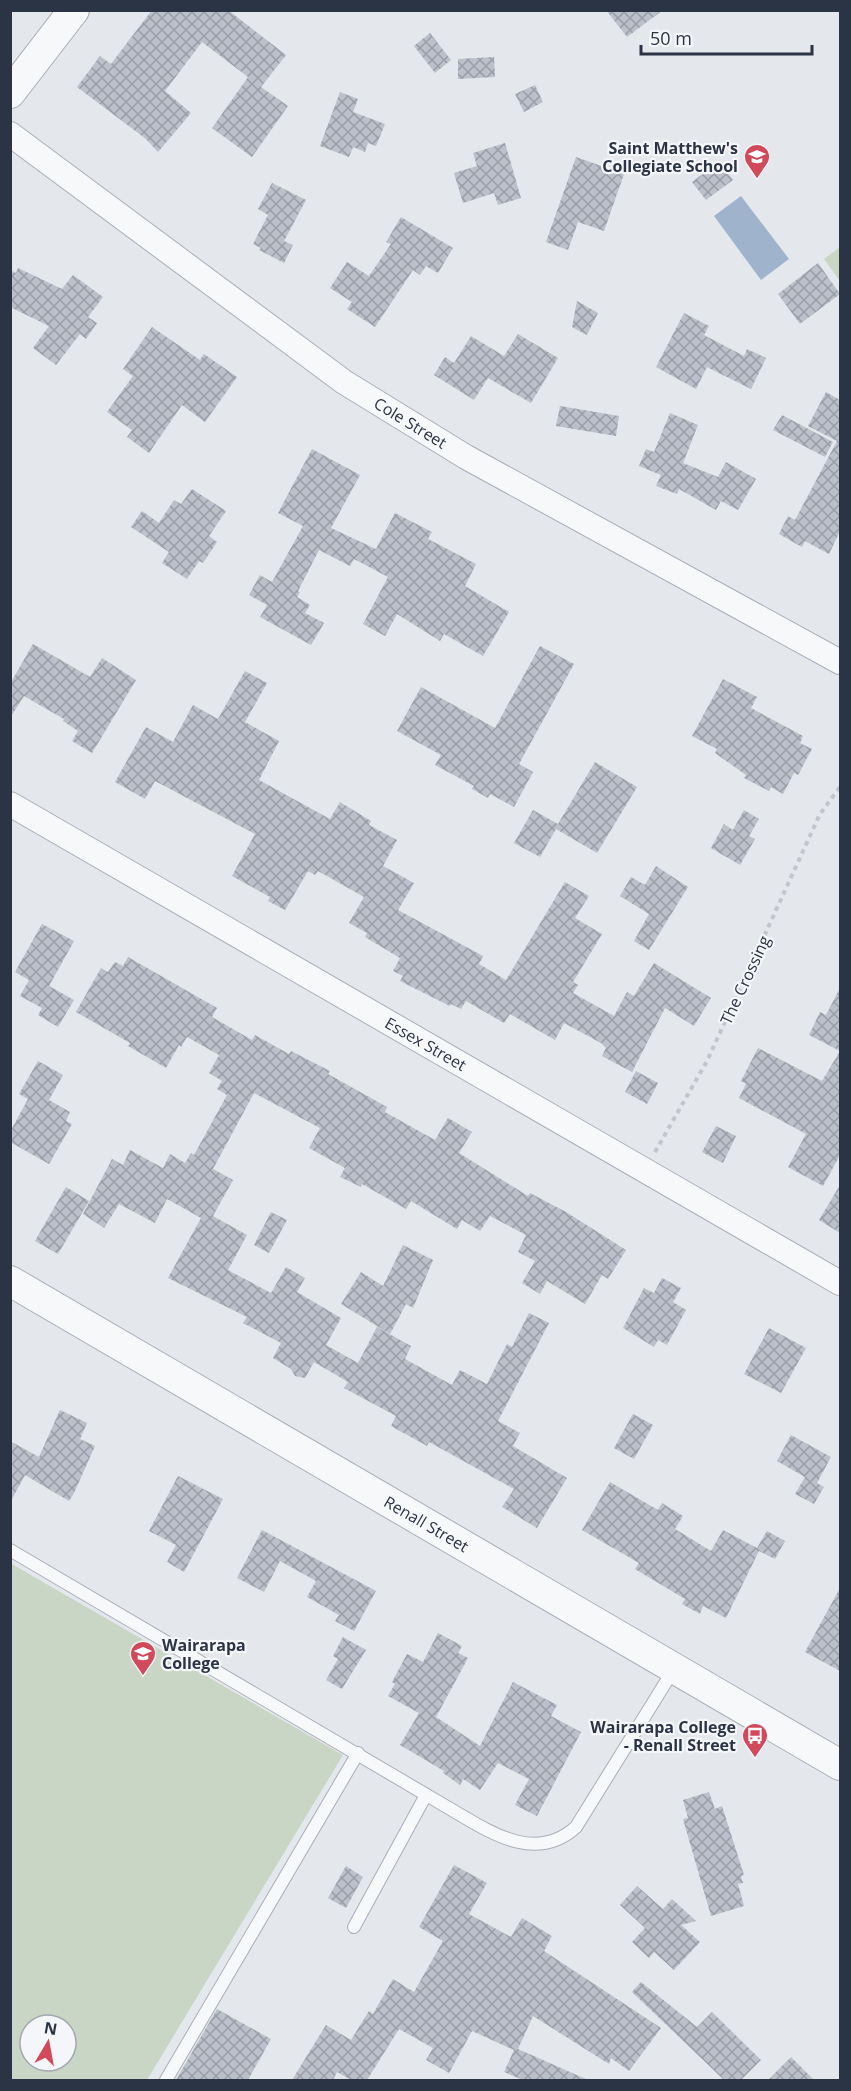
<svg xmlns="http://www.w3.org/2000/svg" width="851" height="2091" font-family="'Open Sans',sans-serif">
	<defs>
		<pattern id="building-cross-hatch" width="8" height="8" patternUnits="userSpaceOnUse" patternTransform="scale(1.5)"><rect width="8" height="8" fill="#bbc0ca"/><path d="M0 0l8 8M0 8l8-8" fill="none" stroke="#989da6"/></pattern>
	</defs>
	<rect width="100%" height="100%" fill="#e4e7ec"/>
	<g fill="#c9d6c5" fill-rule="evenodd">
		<path d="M840,247V281L824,259Z"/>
		<path d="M10,1563L343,1755L147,2080H11ZM30,2025H66V2061H30Z"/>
	</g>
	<path fill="#9fb4cc" d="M741,196L789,259L761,280L714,216Z"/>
	<g fill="url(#building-cross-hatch)">
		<path d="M152,10H228L286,55L261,87L288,106L252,157L212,128L248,77L202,42L165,91L191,113L158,152L146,139L77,87L100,56L111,64Z"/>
		<path d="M606,10H663L627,37Z"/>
		<path d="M430,33L451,60L435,73L414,46Z"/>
		<path d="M494,57L495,77L458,79V59Z"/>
		<path d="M535,85L543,102L524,112L515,94Z"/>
		<path d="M340,92L358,99L353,112L385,124L376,146L368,143L365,152L353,147L349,157L320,146Z"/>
		<path d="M505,143L521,198L498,205L494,193L463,203L454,173L477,166L473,153Z"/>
		<path d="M576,157L624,174L604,231L578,222L568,250L546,242Z"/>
		<path d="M719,162L733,180L706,200L692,182Z"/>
		<path d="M272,183L306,200L284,241L293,245L284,263L259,250L261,248L253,244L268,215L258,209Z"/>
		<path d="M401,217L453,248L438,273L426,266L420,275L413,270L375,327L347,309L352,302L330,288L347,262L369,276L391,244L386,242Z"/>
		<path d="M818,263L840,294L800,324L778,294Z"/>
		<path d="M18,268L62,289L73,275L103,297L88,317L97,323L86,339L80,334L56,365L33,348L49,326L10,307V270L16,273Z"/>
		<path d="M577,301L598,313L587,335L572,327Z"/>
		<path d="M684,313L709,326L704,335L744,356L747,349L766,358L751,389L707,367L696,389L656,367Z"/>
		<path d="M152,327L200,360L204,354L237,377L205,422L182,405L149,453L127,437L132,430L107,412L133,376L123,369Z"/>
		<path d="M518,334L558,358L531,403L488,378L474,400L434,375L445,357L454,363L471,336L504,356Z"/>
		<path d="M826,392L840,400V531L829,554L805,541L802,547L779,534L788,516L795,520L837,441L808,426Z"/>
		<path d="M560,406L619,416L616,436L556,426Z"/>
		<path d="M670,413L698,425L683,463L718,477L726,462L756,479L738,510L721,501L716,510L679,489L677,494L656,486L661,475L639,466L646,449L654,452Z"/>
		<path d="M782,415L833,442L825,457L773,430Z"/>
		<path d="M312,449L360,475L331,528L376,549L395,513L432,532L428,539L476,564L465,586L509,612L483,656L444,634L440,641L397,614L385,636L363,624L388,577L354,559L350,566L319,550L298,591L300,592L297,597L310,605L305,613L324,623L311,645L260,617L267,605L249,595L260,575L272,582L303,526L278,513Z"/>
		<path d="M192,489L226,511L209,536L217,542L203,563L199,561L187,579L162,563L169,552L131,527L142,511L159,523L174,500L181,504Z"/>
		<path d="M33,644L90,677L102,658L136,680L92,753L72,741L78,731L63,721L64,719L24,696L10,718V684Z"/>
		<path d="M540,646L574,664L519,764L533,772L514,807L490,794L488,798L472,789L474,786L435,765L441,755L397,731L421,687L495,728Z"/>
		<path d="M245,671L267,683L245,722L279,741L259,780L330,819L340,802L371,821L369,825L397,840L383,866L414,883L398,910L483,956L479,964L506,980L565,882L589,896L575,918L602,934L573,982L578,985L573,993L614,1016L627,992L634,996L654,963L711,998L694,1026L665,1008L632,1072L602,1056L606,1048L601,1043L564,1023L555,1040L510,1014L504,1023L466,1001L461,1009L451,1004L450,1006L400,981L403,976L393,971L400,958L365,937L367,933L349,923L364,897L318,871L315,875L308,871L285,910L268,901L270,897L232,876L255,834L155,781L145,799L115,782L146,727L173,742L193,705L218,719Z"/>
		<path d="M723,679L757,697L751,708L803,736L800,743L812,749L798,775L794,773L783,794L771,787L769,791L744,778L746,775L715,753L717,749L692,736Z"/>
		<path d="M595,762L637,787L597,853L556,829L540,857L514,843L533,810L558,824Z"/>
		<path d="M744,810L759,819L749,836L755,839L740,865L711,848L724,824L733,830Z"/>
		<path d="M656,866L688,887L649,950L634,941L649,914L620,896L631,877L645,885Z"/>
		<path d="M42,924L74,941L49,986L74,1000L58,1027L38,1015L42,1008L20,996L29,980L15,972Z"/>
		<path d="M128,957L217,1008L212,1017L252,1040L255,1035L289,1054L291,1051L330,1071L328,1074L387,1107L385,1112L435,1140L448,1118L472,1132L459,1153L528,1196L530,1193L566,1212L626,1250L608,1279L602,1275L585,1304L547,1281L540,1294L522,1283L535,1261L518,1252L526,1235L490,1216L480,1231L462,1220L457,1229L411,1201L406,1209L362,1184L361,1187L340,1177L345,1168L309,1148L320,1128L254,1093L213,1169L233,1180L213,1216L247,1235L228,1270L271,1293L286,1267L305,1278L297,1292L341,1318L326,1345L358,1363L377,1327L411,1346L405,1359L452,1385L460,1370L487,1384L507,1344L512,1347L529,1313L549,1323L498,1421L520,1433L513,1446L567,1478L537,1528L502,1507L514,1489L429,1442L427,1446L391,1426L396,1416L344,1388L348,1382L314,1362L305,1378L295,1376L291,1369L273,1358L281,1343L243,1323L247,1317L168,1278L201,1218L167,1199L155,1223L119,1204L104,1228L83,1214L112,1159L123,1165L130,1150L163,1168L170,1154L185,1163L191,1153L194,1155L227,1095L217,1089L222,1081L209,1073L219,1055L187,1037L181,1047L179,1045L166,1068L128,1046L130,1043L76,1012L101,968L108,972L115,962L123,966Z"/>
		<path d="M840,988V1155L823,1186L788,1167L806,1134L739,1098L746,1084L741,1081L758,1048L822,1081L840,1051L809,1035L820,1012L826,1015Z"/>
		<path d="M38,1061L63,1075L49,1100L70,1112L66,1121L72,1124L49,1164L10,1142V1132L28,1099L19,1094Z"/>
		<path d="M636,1071L658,1083L647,1104L625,1092Z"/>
		<path d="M716,1126L736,1136L723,1163L702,1152Z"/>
		<path d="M840,1185V1233L819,1220Z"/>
		<path d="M66,1187L89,1201L58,1254L35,1241Z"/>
		<path d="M271,1212L287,1220L269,1253L254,1245Z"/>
		<path d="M403,1245L433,1260L413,1308L406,1304L390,1334L341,1304L361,1272L383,1286Z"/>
		<path d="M662,1278L681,1288L673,1302L686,1310L667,1345L658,1340L654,1347L623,1328L644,1288L654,1293Z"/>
		<path d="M769,1328L806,1348L781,1393L744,1374Z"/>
		<path d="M60,1410L87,1423L80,1439L95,1446L74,1493L69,1501L25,1475L10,1503V1441L39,1457Z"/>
		<path d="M633,1414L653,1425L634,1459L614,1448Z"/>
		<path d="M791,1435L831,1457L817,1483L824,1487L814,1504L795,1494L805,1477L810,1480L777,1461Z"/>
		<path d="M178,1476L223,1499L184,1572L167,1562L176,1545L149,1531Z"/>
		<path d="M610,1482L658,1510L662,1503L683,1516L675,1529L711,1551L723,1530L757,1548L767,1531L785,1541L775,1559L759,1551L726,1618L703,1606L700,1614L682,1604L685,1599L635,1569L639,1563L582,1530Z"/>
		<path d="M262,1530L376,1591L354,1631L335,1621L339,1615L307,1597L316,1581L280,1561L264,1592L237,1578Z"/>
		<path d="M840,1588V1671L805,1652Z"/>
		<path d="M438,1633L462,1646L458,1653L468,1658L436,1717L480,1746L513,1682L557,1705L551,1716L581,1732L537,1816L515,1805L529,1779L498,1763L480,1790L463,1779L460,1785L443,1773L444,1771L400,1745L419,1713L388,1696L395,1684L392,1682L407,1654L423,1662Z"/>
		<path d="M343,1637L366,1650L342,1689L326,1680L338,1659L333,1656Z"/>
		<path d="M709,1792L715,1809L722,1806L744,1875L741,1876L743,1883L738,1884L744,1906L711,1916L683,1819L688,1818L683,1800Z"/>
		<path d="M454,1865L487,1883L469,1914L511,1937L522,1918L552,1936L544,1951L661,2028L629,2071L611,2058L609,2064L533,2016L518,2049L588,2080H523L504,2072L514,2050L472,2031L449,2073L426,2060L433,2048L399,2029L367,2080H351L337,2072L333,2080H292L326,2025L351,2040L369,2011L373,2014L393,1979L414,1992L443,1941L419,1927Z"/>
		<path d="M346,1866L363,1877L346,1908L328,1898Z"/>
		<path d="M637,1886L663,1909L672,1899L696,1921L681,1925L700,1942L674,1970L654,1952L649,1958L632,1942L645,1928L620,1905Z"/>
		<path d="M641,1982L697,2027L712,2012L761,2060L741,2080H724L632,1992Z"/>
		<path d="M217,2009L271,2039L248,2080H176Z"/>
		<path d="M791,2057L814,2080H768Z"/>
	</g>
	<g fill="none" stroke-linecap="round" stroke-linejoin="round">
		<defs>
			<g id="service">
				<path d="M10,1550L447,1807C487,1830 534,1865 576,1827L674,1669"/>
				<path d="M354,1927L426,1795"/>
				<path d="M166,2080L358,1753"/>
			</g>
			<g id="minor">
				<path id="s1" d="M10,134L344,382L466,457L840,662"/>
				<path id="s2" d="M10,804L840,1283"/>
			</g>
			<g id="tertiary">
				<path d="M10,93L74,10"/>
				<path id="s3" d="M10,1281L840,1765"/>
			</g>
		</defs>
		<use href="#service" stroke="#a9aeb7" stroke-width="14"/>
		<use href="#minor" stroke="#a9aeb7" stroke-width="26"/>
		<use href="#tertiary" stroke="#a9aeb7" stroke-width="32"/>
		<path stroke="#c2c5cb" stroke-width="4" stroke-dasharray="4.5 4.5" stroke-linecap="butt" d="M655,1152L707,1061L820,814L840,787"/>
		<use href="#service" stroke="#f7f8fa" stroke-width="12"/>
		<use href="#minor" stroke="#f7f8fa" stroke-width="24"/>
		<use href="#tertiary" stroke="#f7f8fa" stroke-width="30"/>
	</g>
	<defs>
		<symbol id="school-pin" viewBox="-11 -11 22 30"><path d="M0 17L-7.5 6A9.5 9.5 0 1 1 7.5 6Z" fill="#d1495b" stroke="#f4f6f9"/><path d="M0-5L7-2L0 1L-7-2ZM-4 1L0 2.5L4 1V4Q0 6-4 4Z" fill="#fff"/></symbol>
		<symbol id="bus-pin" viewBox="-11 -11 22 30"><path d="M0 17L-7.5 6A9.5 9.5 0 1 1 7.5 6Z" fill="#d1495b" stroke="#f4f6f9"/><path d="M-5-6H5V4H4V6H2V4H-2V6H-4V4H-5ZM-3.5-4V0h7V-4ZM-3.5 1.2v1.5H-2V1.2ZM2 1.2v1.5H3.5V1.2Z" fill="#fff"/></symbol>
	</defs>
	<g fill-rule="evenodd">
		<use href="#school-pin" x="742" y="142" width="30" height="40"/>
		<use href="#school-pin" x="128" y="1639" width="30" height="40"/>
		<use href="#bus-pin" x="740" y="1721" width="30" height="40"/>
	</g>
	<g text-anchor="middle" stroke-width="4.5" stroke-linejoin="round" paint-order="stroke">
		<g font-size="16" font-weight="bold" fill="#2b3445" stroke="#f4f6f9" text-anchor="end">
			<text x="738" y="154">Saint Matthew's<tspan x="738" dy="18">Collegiate School</tspan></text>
			<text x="162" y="1651" text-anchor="start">Wairarapa<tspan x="162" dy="18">College</tspan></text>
			<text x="736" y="1733">Wairarapa College<tspan x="736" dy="18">- Renall Street</tspan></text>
		</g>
		<g font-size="16" fill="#2b3445" stroke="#f4f6f9">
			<text dy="6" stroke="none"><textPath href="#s1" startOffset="494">Cole Street</textPath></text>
			<text transform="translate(745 980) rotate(-65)" y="6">The Crossing</text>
			<text dy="6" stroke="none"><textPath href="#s2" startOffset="480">Essex Street</textPath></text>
			<text dy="6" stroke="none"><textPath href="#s3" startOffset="482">Renall Street</textPath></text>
		</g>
	</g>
	<rect width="851" height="2091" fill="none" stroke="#2b3445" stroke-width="24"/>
	<g transform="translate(48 2043) rotate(10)"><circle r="28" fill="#f4f6f9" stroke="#a4a8b1" stroke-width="1.5"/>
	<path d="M0-4.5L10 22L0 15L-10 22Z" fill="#d1495b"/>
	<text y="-9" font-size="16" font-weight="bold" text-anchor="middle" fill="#2b3445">N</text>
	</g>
	<path d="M641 45v9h171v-9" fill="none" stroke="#2b3445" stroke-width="3"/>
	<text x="650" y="45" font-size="18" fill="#2b3445" stroke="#f4f6f9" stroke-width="4.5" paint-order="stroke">50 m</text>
</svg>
